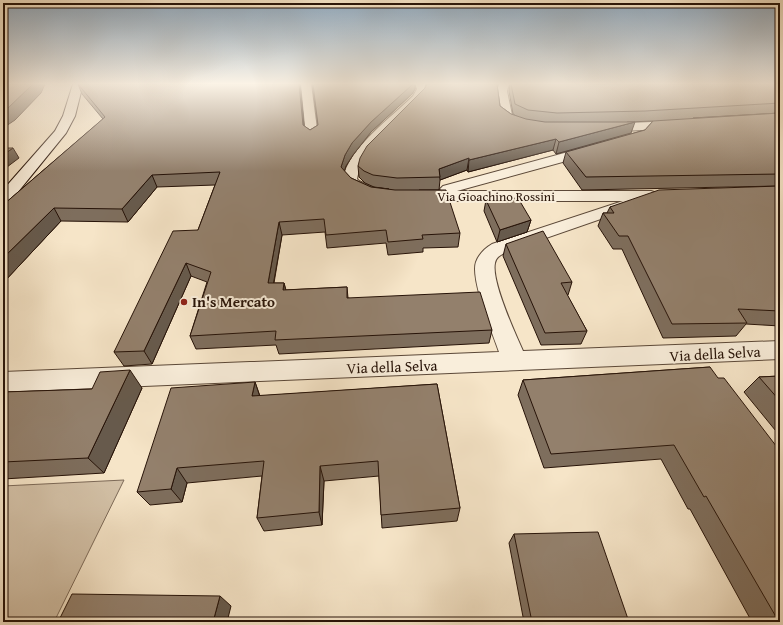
<svg xmlns="http://www.w3.org/2000/svg" width="783" height="625" font-family="'Gentium Book Plus',serif">
	<rect width="100%" height="100%" fill="#f6e5c8"/>
	<filter id="stains"><feTurbulence type="fractalNoise" baseFrequency=".005" numOctaves="4"/><feColorMatrix values="0 0 0 0 .2 0 0 0 0 .09 0 0 0 0 .02 0 0 0 .5 -.17"/></filter>
	<radialGradient id="worn" r=".72"><stop offset=".6" stop-color="#630" stop-opacity="0"/><stop offset="1" stop-color="#630" stop-opacity=".3"/></radialGradient>
	<path fill="#d3c1a7" stroke="#7d6a58" d="M124,480L54,622H3V486Z"/>
	<g fill="none" stroke-linecap="round" stroke-linejoin="round">
		<defs>
			<g id="street">
				<path d="M301,84H311L318,136L312,140L306,136Z"/>
				<path d="M415,84H425L427,89L423,97C405,122 362,147 357,179L359,181L379,190L381,193L379,196C365,200 348,192 343,179C348,148 392,117 413,96L417,89Z"/>
				<path d="M499,84H509L507,91L512,115C518,119 529,120 533,126L531,129C521,131 510,125 502,118L497,91Z"/>
				<path d="M677,121L681,122L683,125L681,128L603,132L597,128L603,124Z"/>
				<path d="M594,145L599,146L601,149L599,152L457,191H651L657,193L659,196L657,199L642,201L641,205L506,252C501,255 496,257 495,263C491,281 515,333 523,351L780,341V359L3,392V372L499,352C493,334 470,279 476,262C479,254 485,248 492,244L623,201H419L413,199L411,196L413,193L442,191L440,189L443,186Z"/>
			</g>
			<path id="secondary" d="M73,84H83L75,116L66,133L9,203L3,205V190L55,131L63,116Z"/>
		</defs>
		<use href="#street" stroke="#5b4838" stroke-width="2"/>
		<use href="#secondary" stroke="#271308" stroke-width="2"/>
		<use href="#street" fill="#f9eedb" fill-rule="evenodd"/>
		<use href="#secondary" fill="#f9eedb" fill-rule="evenodd"/>
	</g>
	<g fill="#7e6e5d" stroke="#271308">
		<path d="M78,84H300L304,126L310,130L318,125L312,84H415V89L412,94L371,132L353,155L346,166L344,171L351,178L371,187L389,189L374,187L365,183L359,177L358,166L425,88L426,84H498L497,85L500,106L511,114L518,117L513,114L509,91L510,84H780V113L693,118L780,113V186L582,190L563,163L566,152L645,130L653,121L627,122L631,133L556,154L553,150L468,172L467,170L440,180L439,190H419L460,233L458,247L423,248V252L388,255L386,243L327,248L325,232L282,235L274,283H284L286,290L347,287L348,298L492,330L489,343L279,354L276,345L196,349L190,336L207,282L191,276L152,364L124,366L114,352L198,230L215,185L157,187L128,222L61,221L3,283V205L103,119L82,94Z"/>
		<path d="M780,186V326L746,324L736,336L663,338L622,249H613L598,226L603,213H607L610,207Z"/>
		<path d="M486,200L531,220L527,232L497,242L484,211Z"/>
		<path d="M506,244L572,282L568,295H567L587,331L581,344L541,345L503,256Z"/>
		<path d="M710,367L780,622H752L690,509H688L661,459L544,468L518,395L523,380Z"/>
		<path d="M780,376V436L744,392L759,377Z"/>
		<path d="M255,382L260,396L437,384L460,508L457,521L382,528L379,476L324,481L322,525L264,531L257,518L262,476L187,483L182,502L150,505L137,492Z"/>
		<path d="M142,388L104,473L3,479V392Z"/>
		<path d="M514,534L629,622H524L509,543Z"/>
	</g>
	<g fill="#675a4c" stroke="#271308">
		<path d="M33,84H45L41,93L15,120L3,128V111Z"/>
		<path d="M299,84H300L305,136L303,125Z"/>
		<path d="M413,84H415V89L412,94L371,132L353,155L346,166L342,179L341,167L345,155L352,143L371,122Z"/>
		<path d="M635,122L631,133L556,154L559,142Z"/>
		<path d="M556,139L553,150L468,172L469,160Z"/>
		<path d="M13,148L19,158L3,170V155Z"/>
		<path d="M469,158L467,170L440,180L439,169Z"/>
		<path d="M152,175L157,187L128,222L122,209Z"/>
		<path d="M54,208L61,221L3,283V258Z"/>
		<path d="M531,220L527,232L497,242L500,230Z"/>
		<path d="M279,222L282,235L271,297L268,283Z"/>
		<path d="M186,263L191,276L152,364L144,351Z"/>
		<path d="M284,283L287,296L283,290Z"/>
		<path d="M130,370L142,388L104,473L88,458Z"/>
		<path d="M255,382L260,397L252,396Z"/>
		<path d="M320,466L324,481L322,525L319,512Z"/>
		<path d="M177,468L187,483L182,502L171,489Z"/>
		<path d="M220,596L231,606L227,622H213Z"/>
	</g>
	<g fill="#93806c" stroke="#271308">
		<path d="M3,84H33L8,108L3,111Z"/>
		<path d="M78,84H299L303,125L310,130L318,125L313,84H413L371,122L352,143L345,155L341,167L351,178L371,187L395,190H446L460,233L422,235L423,239L388,242L386,230L326,235L324,219L279,222L268,283H284L283,290L347,287V298L480,292L492,330L275,340L276,331L190,336L211,272L186,263L144,351L114,352L173,231L198,230L220,172L152,175L122,209L54,208L3,258V205L105,117Z"/>
		<path d="M427,84H497L500,106L511,114L526,119L545,122H635L559,142L556,139L469,160V158L439,169L440,177L397,178L373,175L364,171L358,166L360,158L367,146L425,88Z"/>
		<path d="M511,84H780V103L645,111L557,113L528,110L515,104Z"/>
		<path d="M780,113V174L586,177L566,152L645,130L653,121Z"/>
		<path d="M3,148H13L3,155Z"/>
		<path d="M780,186V311L738,309L747,323L672,324L628,236H619L603,213H614L610,207L659,190Z"/>
		<path d="M518,198L531,220L500,230L486,200Z"/>
		<path d="M543,231L572,282L561,283L587,331L545,333L506,244Z"/>
		<path d="M710,367L718,378H724L780,451V622H779L706,496L704,497L674,445L551,454L523,380Z"/>
		<path d="M130,370L88,458L3,462V392L92,389L100,372Z"/>
		<path d="M780,376V401L759,377Z"/>
		<path d="M255,382L252,396L437,384L460,508L381,515L378,461L320,466L319,512L257,518L264,461L177,468L171,489L137,492L171,388Z"/>
		<path d="M598,532L629,622H532L514,534Z"/>
		<path d="M72,594L220,596L213,622H58Z"/>
	</g>
	<linearGradient id="sky" x2="0" y2="1"><stop stop-color="#91abc1"/><stop offset="0.49" stop-color="#fbf3e6"/><stop offset="1" stop-color="#fbf3e6" stop-opacity="0"/></linearGradient>
	<rect width="783" height="171" fill="url(#sky)"/>
	<circle fill="#8f2418" stroke="#f9eedb" stroke-width="1.5" cx="184" cy="302" r="4"/>
	<g text-anchor="middle" stroke-width="4" stroke-linejoin="round" paint-order="stroke">
		<g font-size="13" fill="#271308" stroke="#f9eedb">
			<text x="496" y="201">Via Gioachino Rossini</text>
		</g>
		<g font-size="15" font-weight="bold" fill="#271308" stroke="#f9eedb" text-anchor="start">
			<text x="192" y="307">In's Mercato</text>
		</g>
		<g font-size="15" fill="#271308" stroke="#f9eedb">
			<text transform="translate(715 354) rotate(-3)" y="5">Via della Selva</text>
			<text transform="translate(392 367) rotate(-2)" y="5">Via della Selva</text>
		</g>
	</g>
	<rect width="783" height="625" fill="none" stroke="#f6e5c8" stroke-width="16"/>
	<rect x="4" y="4" width="775" height="617" fill="none" stroke="#271308" stroke-width="2"/>
	<rect x="8" y="8" width="767" height="609" fill="none" stroke="#271308"/>
	<rect width="100%" height="100%" filter="url(#stains)"/>
	<rect width="100%" height="100%" fill="url(#worn)"/>
</svg>
